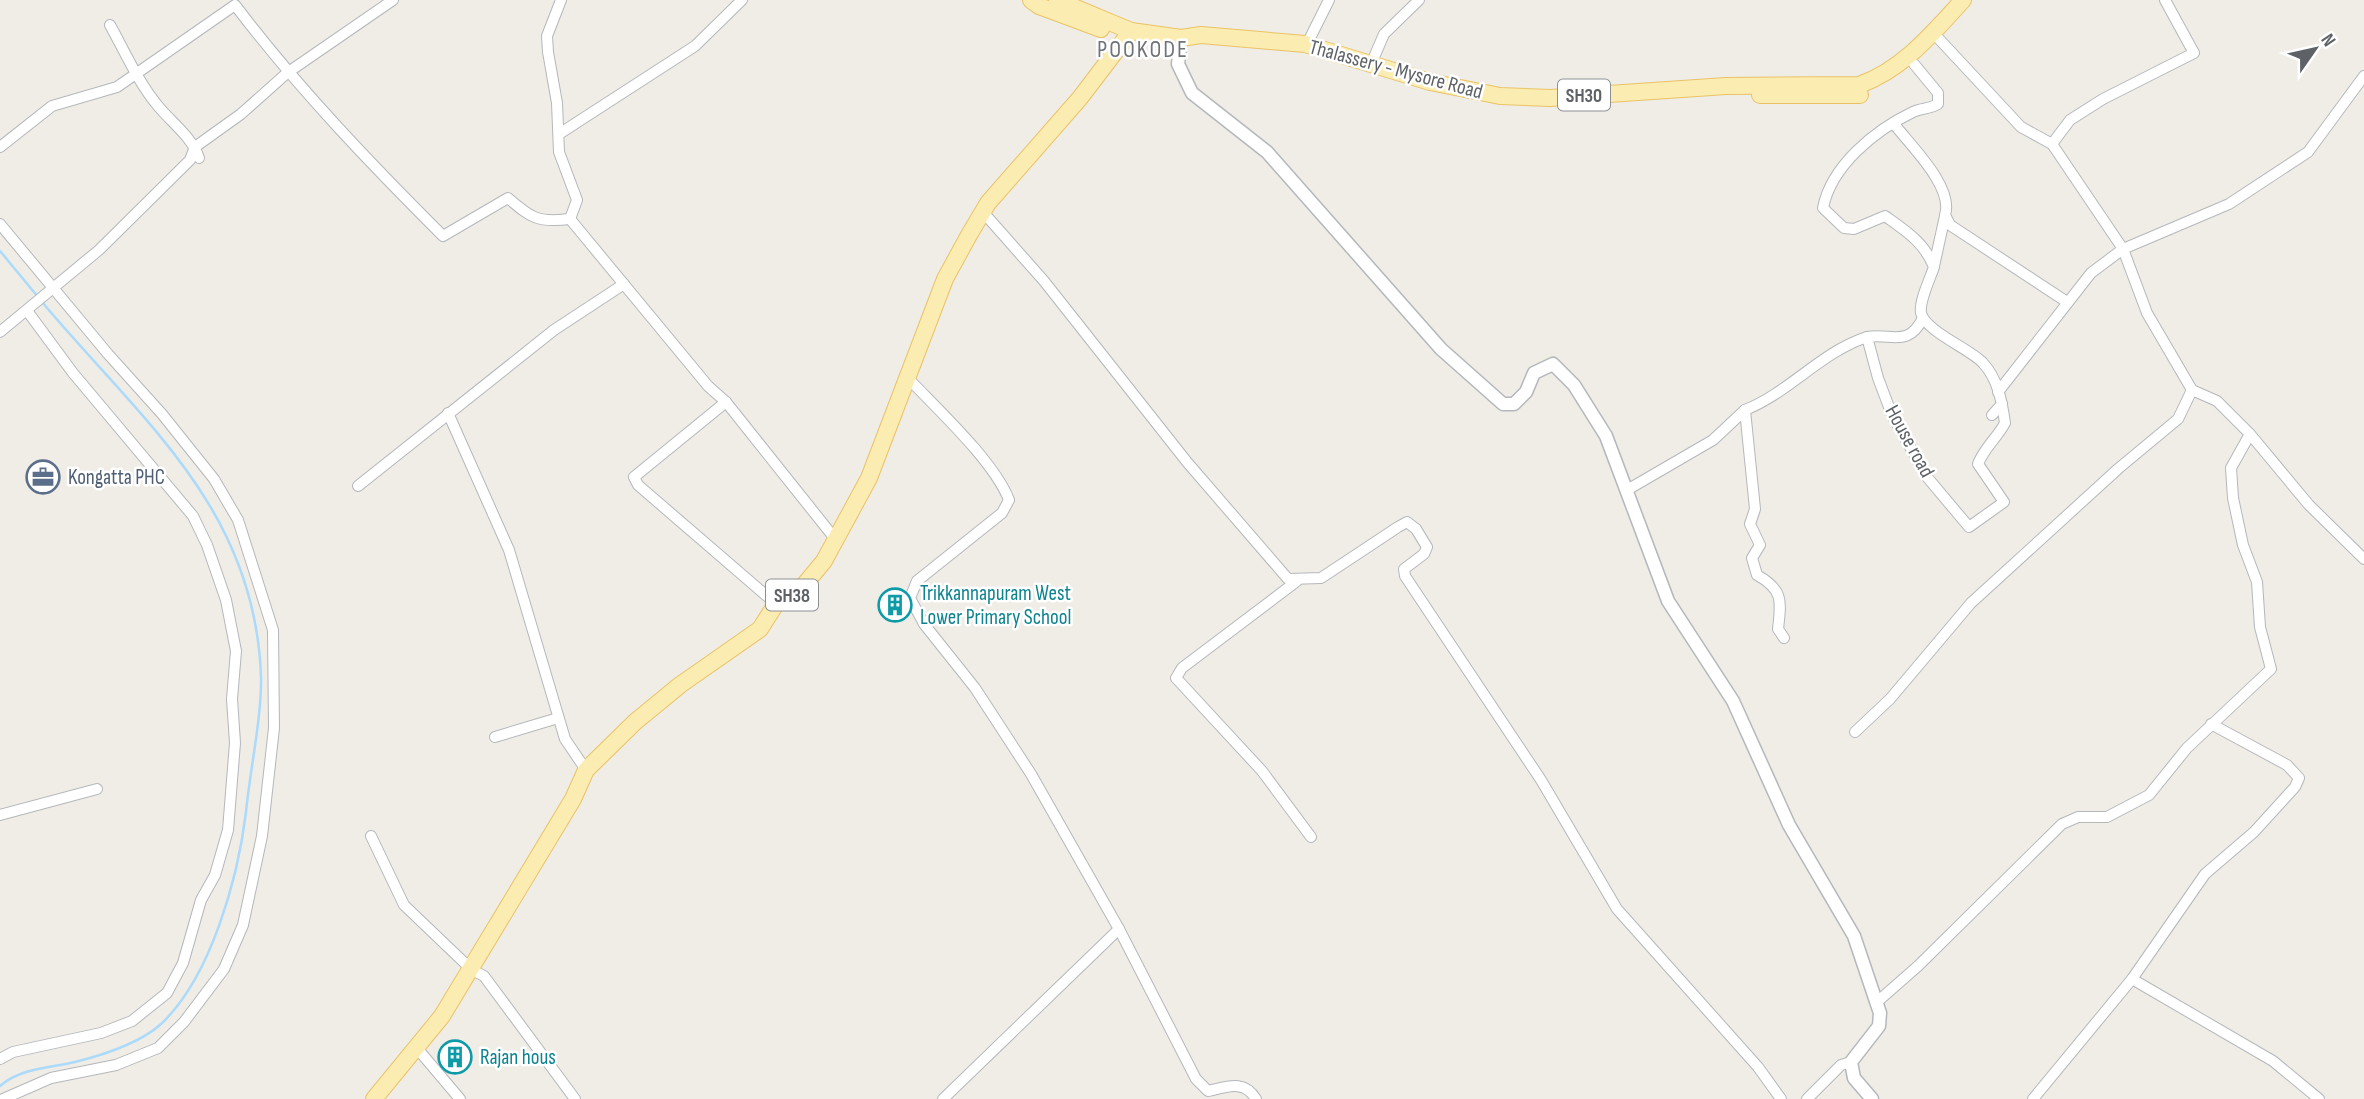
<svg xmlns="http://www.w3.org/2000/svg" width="2364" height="1099" font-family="'Sofia Sans Condensed',sans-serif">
	<rect width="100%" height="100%" fill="#f0ede7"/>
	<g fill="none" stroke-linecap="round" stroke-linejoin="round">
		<g stroke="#acdafb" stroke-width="2.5">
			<path d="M0,251L38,297"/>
			<path d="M0,1086C21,1068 49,1068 75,1062C103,1055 139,1044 161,1024C211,977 238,878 246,812C250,770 262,716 261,676C255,508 141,420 42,302"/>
		</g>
		<defs>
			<g id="minor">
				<path d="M561,0L547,36L548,52L557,103L559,152L577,200L570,219"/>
				<path d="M110,25C125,52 138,82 158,106C172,123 192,137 199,158"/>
				<path d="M1307,44L1329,0"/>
				<path d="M1372,62L1384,34L1419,0"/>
				<path d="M1894,124C1911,146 1954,187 1945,215L1950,225L2067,302"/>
				<path d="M559,134L695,46L742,0"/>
				<path d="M2052,144L2070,120L2103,99L2194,53L2165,0"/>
				<path d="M0,147L52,106L117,87L235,5C298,88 369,162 443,236L508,198C531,218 538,223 570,219L708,386L726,402L836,540"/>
				<path d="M983,212L1044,281L1187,462L1288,579L1321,578L1398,527L1407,522L1416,529L1427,547L1424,554L1404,569L1405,576L1541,780L1617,909L1758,1067L1781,1099"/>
				<path d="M0,224L108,354L162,414L214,479L238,520L273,630L274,728L262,836L243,925L224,969L184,1022L158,1048L116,1065L51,1078L3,1099"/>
				<path d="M1934,266L1945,216"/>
				<path d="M0,332L99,250L190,160L195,147L241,114L287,73L393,0"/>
				<path d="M1867,337C1892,333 1908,348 1923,318"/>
				<path d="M907,377C937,409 994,461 1009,500L1002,513L917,581L910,598L924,624L975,688L1031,774L1119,929L1196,1079L1208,1091C1227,1087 1244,1079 1256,1099"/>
				<path d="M1998,392L2091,273L2123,249L2229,204L2308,152L2364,76"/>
				<path d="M726,402L634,477L638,485L776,604"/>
				<path d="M448,413L509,550L565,739L586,770"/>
				<path d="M1992,415L2002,404"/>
				<path d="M2250,434L2309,505L2364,559"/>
				<path d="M358,486L554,330L624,284"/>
				<path d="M1627,490L1713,440L1745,410"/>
				<path d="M1297,581L1182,668L1176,678L1262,771L1311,837"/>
				<path d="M1784,638L1778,629C1781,602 1784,590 1757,575L1752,558L1760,545L1750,524L1755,509L1745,410C1790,392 1821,352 1867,337L1878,378L1892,415L1927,477L1969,527L2004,502L1978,464C1984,448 1997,438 2005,423C2002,402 1998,379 1983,363C1972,350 1925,331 1921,313C1919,301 1930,279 1934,267C1924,242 1906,231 1885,216L1854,229L1844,228L1823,208C1831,166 1875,130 1913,112C1921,108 1930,109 1938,104V93L1914,64"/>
				<path d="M1855,732L1890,699L1971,603L2119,468L2178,419L2192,390L2147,313L2123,249L2052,144L2021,127L1939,39"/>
				<path d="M495,737L558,718"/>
				<path d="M0,815L97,789"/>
				<path d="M371,836L404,905L472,970L484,976L575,1099"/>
				<path d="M2132,979L2273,1061L2319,1099"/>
				<path d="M1877,1002L1918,966L2062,824L2078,817H2107L2149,795L2187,748L2271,669L2260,627L2257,582L2243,545L2233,498L2231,468L2250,434L2217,401L2192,390"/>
				<path d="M416,1047L460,1099"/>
				<path d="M0,1059L13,1052L101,1033L132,1021L167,993L183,963L201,900L215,875L228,830L235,743L232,699L236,651L226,600L207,545L193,516L73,373L28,312"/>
				<path d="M943,1099L1119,929"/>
				<path d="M1807,1099L1841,1065L1851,1062"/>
				<path d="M2033,1099L2132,979L2205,874L2254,832L2295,787L2299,778L2287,765L2211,724"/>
			</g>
			<path id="tertiary" d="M1181,38L1178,64L1192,93L1267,152L1441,349L1503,404H1514L1526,392L1534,373L1553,364L1574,385L1606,436L1668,601L1733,701L1789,825L1854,936L1880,1013L1879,1026L1851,1062L1854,1078L1872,1099"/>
			<g id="primary">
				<path d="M1031,0L1039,6L1101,29"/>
				<path d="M1057,0L1131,31L1181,38L1201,35L1305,44L1430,82L1500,96L1550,98L1726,86L1859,85C1902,70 1933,33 1963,0"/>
				<path d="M1760,95H1860"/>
				<path d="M374,1099L442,1016L573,799L586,770L635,722L680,685L760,629L776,604L800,590L824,561L869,478L945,279L969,235L988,203L1080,98L1131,31"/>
			</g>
		</defs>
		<use href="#minor" stroke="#b4b7bb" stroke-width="12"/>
		<use href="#tertiary" stroke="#b4b7bb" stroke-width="15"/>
		<use href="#primary" stroke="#eac265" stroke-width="18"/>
		<use href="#minor" stroke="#fff" stroke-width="10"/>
		<use href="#tertiary" stroke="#fff" stroke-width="12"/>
		<use href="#primary" stroke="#fbedb1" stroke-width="16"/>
	</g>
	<defs>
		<symbol id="office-ring" viewBox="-11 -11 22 22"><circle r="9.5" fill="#fff" stroke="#5c6f8a" stroke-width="1.5"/><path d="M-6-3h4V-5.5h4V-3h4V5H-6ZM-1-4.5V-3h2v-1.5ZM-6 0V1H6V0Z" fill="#5c6f8a"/></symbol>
		<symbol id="building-ring" viewBox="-11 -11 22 22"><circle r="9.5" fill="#fff" stroke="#0f9aa8" stroke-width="1.5"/><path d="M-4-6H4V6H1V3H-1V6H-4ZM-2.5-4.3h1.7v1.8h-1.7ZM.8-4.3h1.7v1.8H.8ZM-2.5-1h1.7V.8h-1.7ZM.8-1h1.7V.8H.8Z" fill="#0f9aa8"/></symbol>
	</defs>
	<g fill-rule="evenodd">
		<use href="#office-ring" x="24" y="458" width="38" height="38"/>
		<use href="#building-ring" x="876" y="586" width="38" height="38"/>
		<use href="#building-ring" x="436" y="1038" width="38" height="38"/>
	</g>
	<g text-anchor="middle" stroke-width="5" stroke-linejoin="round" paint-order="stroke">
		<g fill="#fff" stroke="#8e9194" stroke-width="2">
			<rect x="1558" y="79.5" width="52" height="31" rx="5"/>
			<rect x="766" y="579.5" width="52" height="31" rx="5"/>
		</g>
		<g font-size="19" font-weight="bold" fill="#5e6266">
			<text x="1584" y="102">SH30</text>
			<text x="792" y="602">SH38</text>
		</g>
		<g font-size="21" fill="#5e6266" stroke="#fff">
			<text transform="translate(1396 69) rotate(15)" y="7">Thalassery - Mysore Road</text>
			<text transform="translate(1910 441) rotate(61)" y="7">House road</text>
		</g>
		<g font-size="21" fill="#4e5e75" stroke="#fff" text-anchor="start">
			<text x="68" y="484">Kongatta PHC</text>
		</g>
		<g font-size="21" fill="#0d838f" stroke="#fff" text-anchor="start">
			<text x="920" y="600">Trikkannapuram West<tspan x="920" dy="24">Lower Primary School</tspan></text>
			<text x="480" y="1064">Rajan hous</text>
		</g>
		<g font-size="24" letter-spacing="2" fill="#6f7478" stroke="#fff">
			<text x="1143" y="57">POOKODE</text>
		</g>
	</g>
	<g transform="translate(2315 49) rotate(56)" stroke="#ffffff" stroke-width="5" paint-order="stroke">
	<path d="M0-5L12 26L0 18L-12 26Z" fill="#5e6266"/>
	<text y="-10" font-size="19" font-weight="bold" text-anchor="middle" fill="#5e6266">N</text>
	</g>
</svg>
